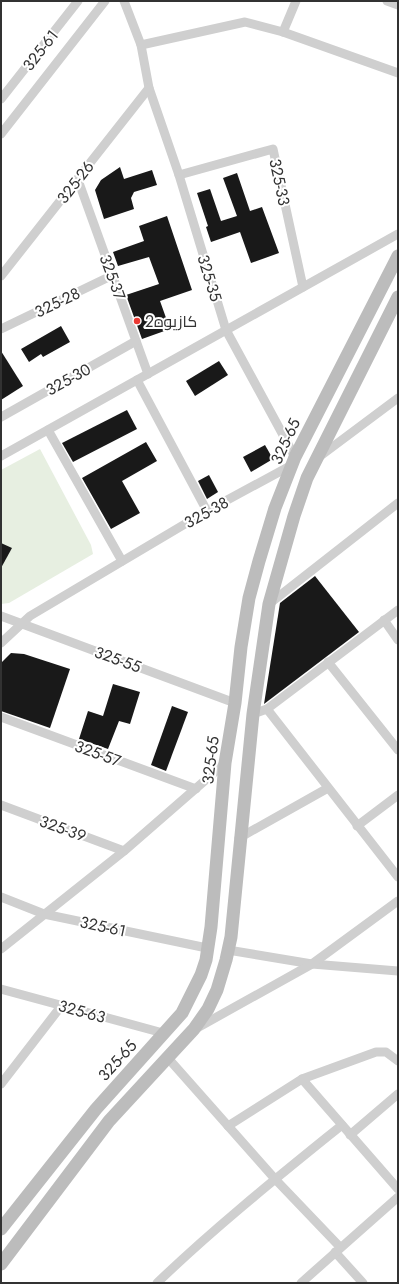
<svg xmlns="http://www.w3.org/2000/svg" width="399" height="1284" font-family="Jost,Cairo,sans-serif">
	<rect width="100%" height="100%" fill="#fff"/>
	<path fill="#e7efe1" d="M40,449L91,545L93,554L9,603L1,604V470Z"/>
	<g fill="#191919">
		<path d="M120,167L124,179L152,170L157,185L134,192L131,198L134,209L104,219L95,190L101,180Z"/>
		<path d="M237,173L250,211L262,207L279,253L251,263L240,232L211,242L206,227L208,226L197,193L210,189L221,221L237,216L223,178Z"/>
		<path d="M167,216L192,290L160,301L170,329L142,339L126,295L159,284L149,257L118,266L113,252L144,241L139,226Z"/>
		<path d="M61,326L70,342L43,357L41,354L29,362L21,349Z"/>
		<path d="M1,351L23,386L1,400Z"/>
		<path d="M219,361L228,375L195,396L186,381Z"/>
		<path d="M127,410L137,429L73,462L62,443Z"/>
		<path d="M146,442L157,461L122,481L140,513L111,529L82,478Z"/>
		<path d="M265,445L273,459L251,472L243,457Z"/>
		<path d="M209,475L218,492L207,499L198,481Z"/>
		<path d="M1,543L12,548L1,568Z"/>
		<path d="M315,576L359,632L264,704L280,603Z"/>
		<path d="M11,653L24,654L70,669L50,728L1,711V663Z"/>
		<path d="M113,684L140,692L130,724L119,721L108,749L79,739L88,711L103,716Z"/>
		<path d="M172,706L188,712L166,771L151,765Z"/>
	</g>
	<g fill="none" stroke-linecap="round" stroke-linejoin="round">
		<g stroke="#cfcfcf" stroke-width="9">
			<path d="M124,1L141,45L149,88L179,175L226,330L295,457"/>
			<path d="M387,1L398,5"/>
			<path d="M283,32L296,1"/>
			<path d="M141,45L245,22L283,32L398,73"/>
			<path d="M1,99L78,1"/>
			<path d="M1,134L105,1"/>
			<path d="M179,175L273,149L303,287"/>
			<path d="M78,180L148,374"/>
			<path d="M1,276L149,88"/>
			<path d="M1,329L113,275"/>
			<path d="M137,380L207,511"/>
			<path d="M1,417L136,341"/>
			<path d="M48,430L122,561"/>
			<path d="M1,456L398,234"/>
			<path d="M319,457L398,398"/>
			<path d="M269,604L398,503"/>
			<path d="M1,616L235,703"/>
			<path d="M384,620L398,640"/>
			<path d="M1,643L30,616L207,511L292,465"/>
			<path d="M328,662L398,750"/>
			<path d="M267,709L398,877"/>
			<path d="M253,714L267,709L398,610"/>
			<path d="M1,717L196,789"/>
			<path d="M1,805L124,851"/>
			<path d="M357,826L398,795"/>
			<path d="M239,838L328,788"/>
			<path d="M1,897L44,914L207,948"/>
			<path d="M1,949L124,851L225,763"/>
			<path d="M228,950L312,964L398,971"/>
			<path d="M1,989L163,1033"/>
			<path d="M197,1028L312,964L398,901"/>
			<path d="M167,1057L275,1179L340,1247"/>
			<path d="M302,1079L398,1189"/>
			<path d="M1,1084L62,1005"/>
			<path d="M228,1126L302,1079L376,1052H386L398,1061"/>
			<path d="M350,1135L398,1094"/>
			<path d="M335,1252L363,1283"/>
			<path d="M157,1283C215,1227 279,1176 342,1125"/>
			<path d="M301,1283L398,1197"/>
		</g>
		<g stroke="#bcbcbc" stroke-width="13">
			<path d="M1,1229L96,1109L182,1013L201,975L206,960L211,927L225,763L235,703L241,647L249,598L259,561L275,508L295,457L398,256"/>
			<path d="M1,1264L109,1121L194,1029L208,1009L217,990L226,960L231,937L253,714L269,604L294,516L307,478L398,297"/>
		</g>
	</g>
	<circle fill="#ea3933" stroke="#fff" stroke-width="1.5" cx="137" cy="321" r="4"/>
	<g text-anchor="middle" stroke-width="4" stroke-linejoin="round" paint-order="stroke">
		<g font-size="16" fill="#323232" stroke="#fff">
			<text transform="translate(40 50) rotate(-52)" y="6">325-61</text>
			<text transform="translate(75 182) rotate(-52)" y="6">325-26</text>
			<text transform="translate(280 182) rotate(78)" y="6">325-33</text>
			<text transform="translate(113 277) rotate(70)" y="6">325-37</text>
			<text transform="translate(210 278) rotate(73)" y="6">325-35</text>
			<text transform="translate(57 302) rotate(-26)" y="6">325-28</text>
			<text transform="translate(68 379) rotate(-29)" y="6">325-30</text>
			<text transform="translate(285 441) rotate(-65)" y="6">325-65</text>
			<text transform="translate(206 512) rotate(-29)" y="6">325-38</text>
			<text transform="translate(118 659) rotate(20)" y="6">325-55</text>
			<text transform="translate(98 753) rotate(20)" y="6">325-57</text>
			<text transform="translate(210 760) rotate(-83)" y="6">325-65</text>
			<text transform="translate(63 828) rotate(20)" y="6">325-39</text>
			<text transform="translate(103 926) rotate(12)" y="6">325-61</text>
			<text transform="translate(82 1011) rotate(15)" y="6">325-63</text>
			<text transform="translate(117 1060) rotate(-48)" y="6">325-65</text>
		</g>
		<g font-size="16" fill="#323232" stroke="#fff" text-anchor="start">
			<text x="145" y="327">كازيوه2</text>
		</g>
	</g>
	<rect width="399" height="1284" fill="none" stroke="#323232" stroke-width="4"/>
</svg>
